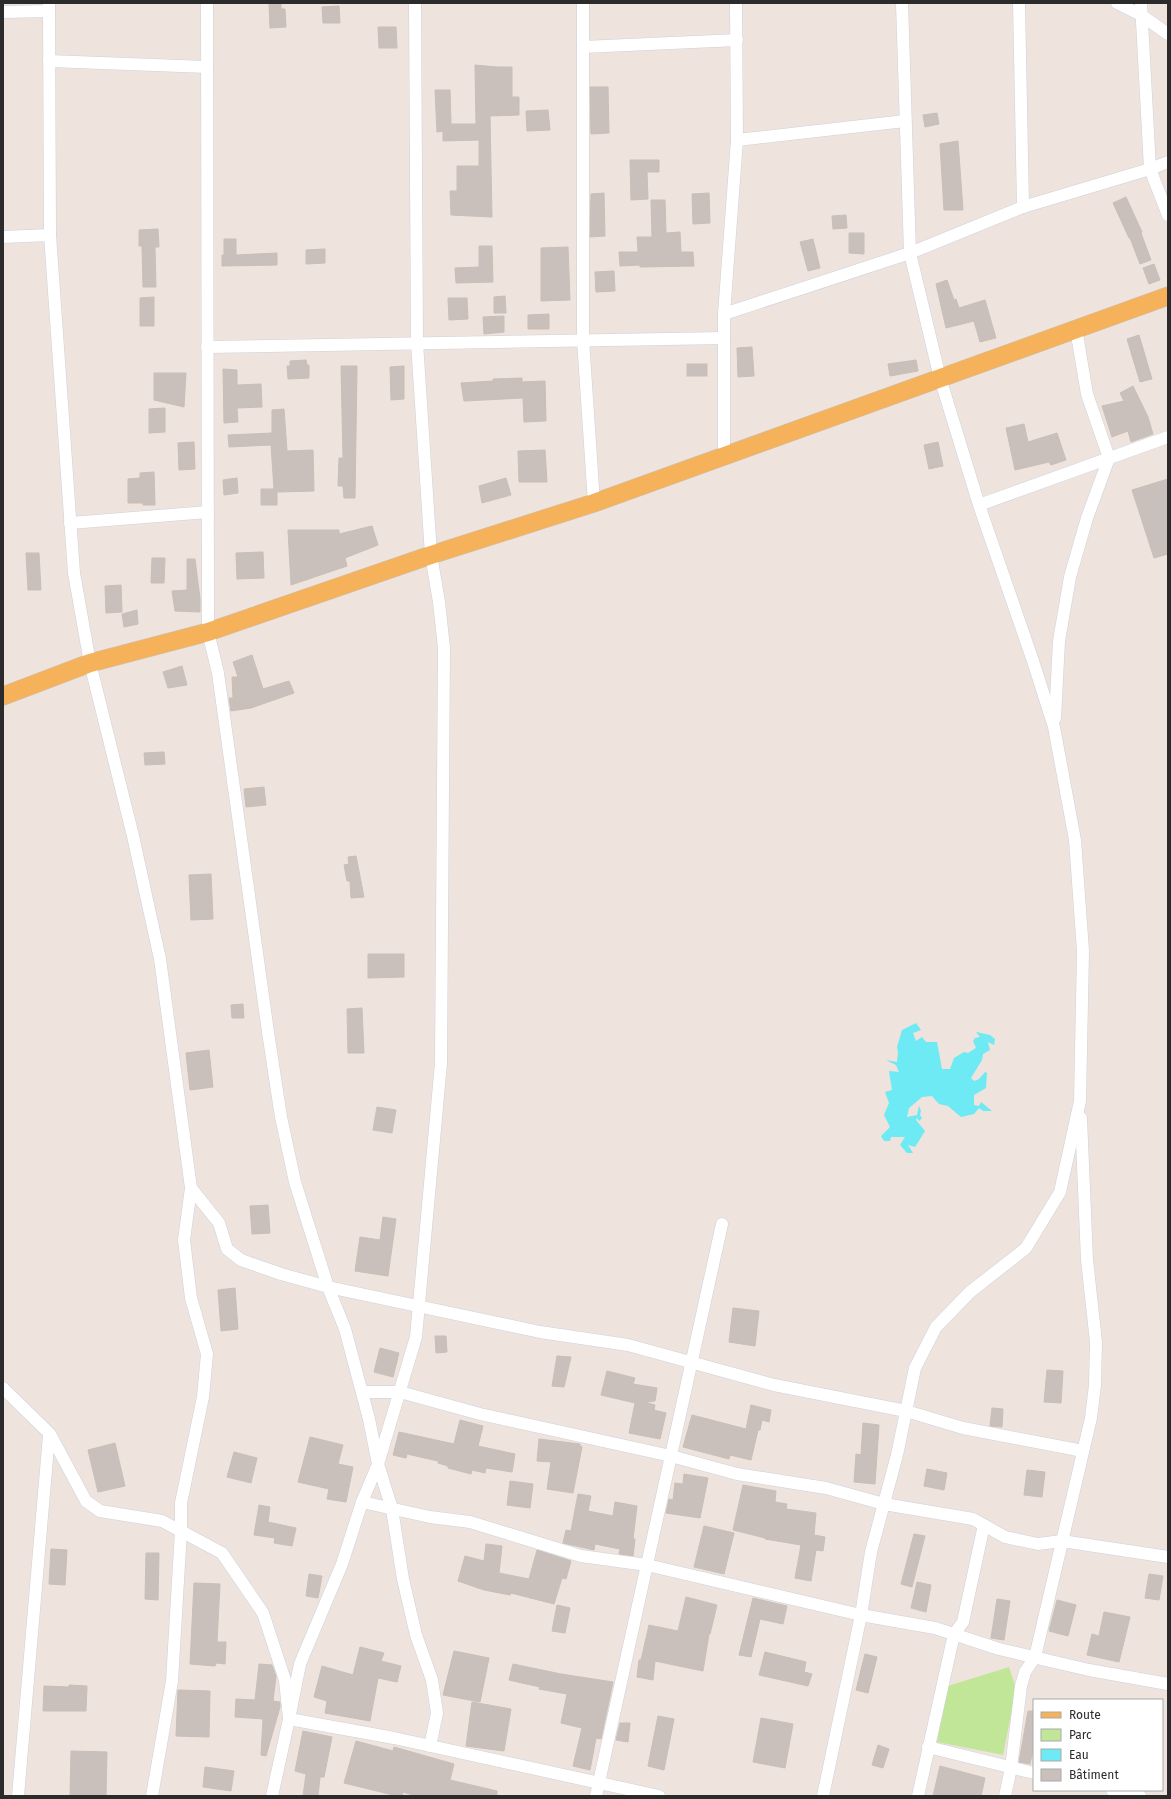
<svg xmlns="http://www.w3.org/2000/svg" width="1171" height="1799" font-family="'Fira Sans',sans-serif">
	<rect width="100%" height="100%" fill="#eee3dd"/>
	<path fill="#c2e698" d="M1009,1667L1016,1689L1003,1755L937,1742L948,1686Z"/>
	<path fill="#6deaf3" d="M916,1023L921,1030L913,1033L916,1041L922,1037L926,1042H937L942,1069H950L954,1058L964,1052L968,1053L976,1048L973,1041L975,1038L980,1037L976,1032L990,1035L995,1039L994,1045L988,1042L990,1050L983,1054L982,1060L971,1078L974,1081L979,1079L985,1072L987,1073L986,1088L974,1095V1105L979,1106L981,1102L992,1111H983L979,1108L974,1114L961,1117L948,1106L939,1104L932,1096L922,1097L909,1108L907,1117L917,1115L919,1106L921,1111L920,1115L922,1118L919,1121L917,1118L916,1120L925,1131L915,1147L908,1145L913,1153H907L900,1145L905,1137H891L890,1141H884L881,1136L890,1127L884,1115L889,1103L885,1092L892,1090L889,1071L899,1072L896,1065L886,1060L897,1062L898,1052L897,1047L902,1030Z"/>
	<g fill="#c9c0bc" stroke="#c9bfb6">
		<path d="M269,3H281V9H285L286,27L270,28Z"/>
		<path d="M339,6L340,23H323L322,7Z"/>
		<path d="M378,27H396L397,48H379Z"/>
		<path d="M475,65L497,67H512V97H519V115L490,116L492,217L451,215L450,191H457V166H479V140L443,141V131L437,132L435,90H450L451,124H476Z"/>
		<path d="M590,87H608L609,133L591,134Z"/>
		<path d="M548,110L550,130L527,131L526,111Z"/>
		<path d="M937,113L939,124L925,127L923,115Z"/>
		<path d="M958,141L963,210H944L940,144Z"/>
		<path d="M630,160H659V172H647L648,199L631,200Z"/>
		<path d="M604,193L605,236L590,237L591,194Z"/>
		<path d="M709,193L710,223L693,224L692,194Z"/>
		<path d="M1126,197L1142,232L1141,233L1151,260L1140,264L1130,238H1129L1113,203Z"/>
		<path d="M651,200H665L666,233L680,232L681,252H693L694,266L640,267V265L620,266L619,252H638L637,237H652Z"/>
		<path d="M846,215L847,228L833,229L832,216Z"/>
		<path d="M158,229L159,247H155L156,287H143L142,246H139V230Z"/>
		<path d="M849,233H864V254L849,253Z"/>
		<path d="M224,239H236V255L277,253V265L222,266V255H224Z"/>
		<path d="M813,239L820,268L808,271L800,242Z"/>
		<path d="M479,246H492L493,282L456,283L455,268L479,267Z"/>
		<path d="M568,247L570,300L541,301V248Z"/>
		<path d="M325,249V263L306,264V250Z"/>
		<path d="M1154,264L1160,280L1149,284L1143,268Z"/>
		<path d="M614,271L615,291L596,292L595,272Z"/>
		<path d="M947,280L954,300L956,299L959,308L985,300L996,338L980,342L974,321L946,328L936,284Z"/>
		<path d="M505,296L506,313H494V297Z"/>
		<path d="M154,297V326H140V298Z"/>
		<path d="M448,298H467L468,319L449,320Z"/>
		<path d="M549,314V329H528V315Z"/>
		<path d="M504,316V332L484,334L483,317Z"/>
		<path d="M1139,335L1152,379L1140,382L1127,339Z"/>
		<path d="M752,347L754,376L738,377L737,348Z"/>
		<path d="M306,360L307,365H309V378L288,379L287,366H290V361Z"/>
		<path d="M916,360L918,371L890,376L888,364Z"/>
		<rect x="687" y="364" width="20" height="12"/>
		<path d="M341,366H357L355,498H344L343,486H338L339,458H343Z"/>
		<path d="M404,366V399L391,400L390,367Z"/>
		<path d="M223,369L237,370V385L261,384L262,407L237,408L238,422L224,423Z"/>
		<path d="M154,373H186L184,407L154,400Z"/>
		<path d="M522,378V382L545,381L546,421L524,422L523,398L464,401L461,383L493,381V379Z"/>
		<path d="M1133,386L1148,417L1153,434L1131,442L1128,431L1112,437L1102,406L1124,401L1120,393Z"/>
		<path d="M165,408V432L149,433V409Z"/>
		<path d="M284,409L287,451L313,450L314,491L277,492V505H261V489H274L271,445L229,447L228,435L272,433V410Z"/>
		<path d="M1024,424L1028,442L1057,433L1066,460L1051,465L1049,462L1015,470L1006,428Z"/>
		<path d="M194,442L195,469L179,470L178,443Z"/>
		<path d="M938,442L943,466L929,469L924,445Z"/>
		<path d="M545,450L547,482H519L518,451Z"/>
		<path d="M154,472L155,505H143V503H128V479L140,478V473Z"/>
		<path d="M237,478L238,493L224,495L223,480Z"/>
		<path d="M506,478L511,495L482,503L479,486Z"/>
		<path d="M1168,479V554L1154,558L1132,490Z"/>
		<path d="M372,526L378,545L345,558L347,566L291,585L288,530H339V534Z"/>
		<path d="M263,552L264,578L237,579L236,553Z"/>
		<path d="M26,553H39L41,590H28Z"/>
		<path d="M152,558H165L164,583H151Z"/>
		<path d="M187,559H195L200,599V612L175,611L172,591L187,590Z"/>
		<path d="M121,585L122,612L106,613L105,586Z"/>
		<path d="M137,610L138,624L124,627L122,614Z"/>
		<path d="M252,655L263,689L289,681L294,693L251,708L231,711L229,698H233L232,677H238L233,662Z"/>
		<path d="M182,666L187,685L168,688L163,672Z"/>
		<path d="M164,752L165,764L145,765L144,753Z"/>
		<path d="M264,787L266,805L246,807L244,789Z"/>
		<path d="M356,856L364,897L351,898L350,881H347L344,865L349,864L348,857Z"/>
		<path d="M211,874L213,919L191,920L189,875Z"/>
		<path d="M368,954H404V977L368,978Z"/>
		<path d="M243,1004L244,1018H232L231,1005Z"/>
		<path d="M362,1008L364,1053H348L347,1009Z"/>
		<path d="M209,1050L213,1087L190,1090L186,1053Z"/>
		<path d="M377,1107L396,1110L392,1133L373,1130Z"/>
		<path d="M268,1205L270,1233L252,1234L250,1206Z"/>
		<path d="M383,1217L396,1219L388,1276L355,1271L360,1237L380,1240Z"/>
		<path d="M235,1288L238,1329L221,1331L218,1290Z"/>
		<path d="M733,1308L759,1311L755,1346L729,1342Z"/>
		<path d="M435,1336H446L447,1352L436,1353Z"/>
		<path d="M380,1348L399,1353L393,1377L374,1372Z"/>
		<path d="M557,1356L571,1357L564,1387L552,1386Z"/>
		<path d="M1047,1370L1063,1371L1061,1403L1044,1402Z"/>
		<path d="M607,1371L635,1378L633,1384L657,1388L655,1401L645,1402L655,1405L654,1410L666,1413L660,1439L629,1433L635,1403L601,1395Z"/>
		<path d="M751,1405L771,1410L769,1422L762,1420L760,1430H758L751,1460L730,1455L729,1459L683,1447L692,1415L746,1429Z"/>
		<path d="M992,1408L1003,1409L1002,1427L990,1426Z"/>
		<path d="M460,1420L483,1426L478,1446L515,1454L512,1472L486,1468L485,1473L472,1470L471,1474L448,1468V1466L438,1463V1461L407,1454L406,1458L393,1455L399,1432L454,1444Z"/>
		<path d="M863,1423L879,1425L875,1484L854,1482L856,1454L861,1455Z"/>
		<path d="M310,1437L343,1445L338,1464L353,1467L346,1502L327,1499L329,1489L298,1482Z"/>
		<path d="M539,1439L580,1444V1446L582,1447L573,1493L547,1489L551,1462L537,1461Z"/>
		<path d="M115,1443L125,1486L98,1492L88,1450Z"/>
		<path d="M234,1452L257,1458L251,1483L227,1477Z"/>
		<path d="M927,1469L947,1473L944,1490L924,1486Z"/>
		<path d="M1027,1470L1045,1472L1042,1497L1024,1495Z"/>
		<path d="M684,1474L708,1478L700,1518L666,1513L669,1499L673,1500L675,1483L683,1484Z"/>
		<path d="M510,1481L533,1484L530,1508L507,1505Z"/>
		<path d="M743,1485L776,1491L775,1502L787,1504L786,1509L816,1513L814,1535L825,1537L823,1551L816,1550L811,1581L795,1578L801,1545L765,1539V1538L733,1530Z"/>
		<path d="M578,1494L591,1496L588,1511L613,1516L615,1502L637,1506L633,1539H635L633,1556L619,1554L620,1549L595,1544L594,1550L563,1543L566,1530L571,1531Z"/>
		<path d="M259,1505L270,1507L268,1522L296,1528L292,1546L274,1543L275,1538L254,1535Z"/>
		<path d="M704,1526L734,1533L724,1574L694,1567Z"/>
		<path d="M914,1534L925,1536L912,1587L901,1584Z"/>
		<path d="M486,1544L502,1546L499,1573L529,1579L537,1550L571,1561L566,1579L562,1578L554,1604L511,1593L510,1595L484,1590L458,1581L465,1556L484,1561Z"/>
		<path d="M51,1549L67,1550L65,1585L49,1584Z"/>
		<path d="M146,1553H159L158,1600L145,1599Z"/>
		<path d="M309,1574L322,1576L318,1598L306,1596Z"/>
		<path d="M1149,1574L1163,1576L1159,1600L1145,1598Z"/>
		<path d="M917,1582L931,1585L926,1612L911,1608Z"/>
		<path d="M194,1583L220,1584L217,1642H226L225,1664L216,1663L215,1666L190,1664Z"/>
		<path d="M686,1597L717,1605L710,1634H709L703,1671L655,1661L653,1680L637,1677L639,1660H641L649,1625L678,1631Z"/>
		<path d="M753,1598L787,1606L783,1624L760,1619L751,1657L739,1655Z"/>
		<path d="M997,1599L1010,1601L1004,1640L991,1638Z"/>
		<path d="M1057,1600L1076,1605L1068,1636L1049,1631Z"/>
		<path d="M557,1605L570,1608L565,1633L552,1631Z"/>
		<path d="M1104,1612L1130,1617L1119,1662L1087,1655L1092,1634L1099,1636Z"/>
		<path d="M360,1647L384,1653L381,1661L401,1666L397,1682L378,1678L370,1721L325,1713L327,1701L314,1697L322,1666L353,1675Z"/>
		<path d="M454,1651L489,1658L480,1702L443,1695Z"/>
		<path d="M765,1652L806,1662L804,1672L812,1674L808,1686L759,1675Z"/>
		<path d="M865,1654L877,1657L868,1693L856,1690Z"/>
		<path d="M259,1664L272,1665L276,1676L273,1701L280,1702V1707L266,1756L261,1755L263,1719L235,1717L236,1699L255,1700Z"/>
		<path d="M513,1664L561,1674L613,1682L601,1739L596,1738L590,1770L573,1766L582,1728L561,1723L567,1694L539,1689L540,1687L509,1680Z"/>
		<path d="M69,1685L87,1686L86,1711H43L44,1686L69,1687Z"/>
		<path d="M178,1690L210,1691L209,1737L176,1736Z"/>
		<path d="M472,1702L511,1709L504,1751L466,1746Z"/>
		<path d="M1028,1711H1034V1746L1030,1764L1019,1762Z"/>
		<path d="M658,1716L674,1719L664,1770L648,1766Z"/>
		<path d="M761,1718L793,1724L785,1768L753,1762Z"/>
		<path d="M620,1723H630L628,1742L616,1740Z"/>
		<path d="M303,1731L332,1737L324,1777H320L318,1796H303L306,1774L295,1771Z"/>
		<path d="M356,1741L393,1751L394,1747L454,1764L450,1780L497,1791V1796H416L403,1792L402,1796H397L344,1783Z"/>
		<path d="M878,1745L889,1749L883,1768L872,1765Z"/>
		<path d="M71,1751L107,1752L106,1796H70Z"/>
		<path d="M940,1766L985,1778L981,1796H933Z"/>
		<path d="M205,1767L234,1771L231,1791L203,1787Z"/>
	</g>
	<g fill="none" stroke-linecap="round" stroke-linejoin="round">
		<defs>
			<g id="minor">
				<path d="M49,3L50,235L74,573L90,663L133,836L160,959L191,1188L184,1240L191,1298L207,1354L203,1397L181,1503V1531L172,1681L152,1796"/>
				<path d="M207,3L208,632L218,673L268,1032L281,1117L295,1182L328,1287L345,1329L369,1419L378,1464L392,1509L403,1579L416,1635L432,1680L437,1713L430,1746"/>
				<path d="M415,3L417,343L431,555L439,602L444,648L441,1063L416,1337L378,1464L362,1502L342,1564L300,1664L289,1719L394,1738L659,1796"/>
				<path d="M583,3V340L594,503"/>
				<path d="M1019,3L1023,207"/>
				<path d="M1117,3L1141,15L1168,34"/>
				<path d="M1141,3L1150,169L1168,215"/>
				<path d="M3,12L49,11"/>
				<path d="M583,47L737,40"/>
				<path d="M49,61L207,67"/>
				<path d="M737,140L905,121"/>
				<path d="M3,237L50,235"/>
				<path d="M724,314L910,253L1023,207L1150,169L1168,162"/>
				<path d="M207,347L724,338"/>
				<path d="M724,455V314L737,140L736,3"/>
				<path d="M979,505L1168,437"/>
				<path d="M70,523L208,512"/>
				<path d="M1055,718L1059,641L1070,577L1087,518L1109,458L1087,394L1076,329"/>
				<path d="M191,1188L219,1223L227,1249L241,1260L281,1274L328,1287L540,1332L628,1345L774,1385L906,1411L963,1428L1083,1451"/>
				<path d="M3,1388L50,1434L86,1501L100,1511L162,1521L222,1553L263,1613L285,1680L289,1719L272,1796"/>
				<path d="M362,1392H400L480,1414L671,1456L737,1474L826,1488L884,1504L973,1519L1005,1537L1038,1544L1062,1541L1168,1557"/>
				<path d="M362,1502L430,1517L470,1522L581,1556L647,1565L861,1615L935,1628L999,1649L1089,1670L1168,1684"/>
				<path d="M928,1747L1034,1773"/>
				<path d="M1112,1790L1140,1796"/>
				<path d="M18,1796L49,1435"/>
				<path d="M596,1796L722,1224"/>
				<path d="M823,1796L861,1615L871,1552L897,1455L915,1368L936,1327L970,1292L1026,1248L1060,1192L1080,1101L1083,951L1075,840L1054,727L1033,661L979,505L940,378L910,253L902,3"/>
				<path d="M918,1796L954,1634L963,1622L984,1525"/>
				<path d="M1005,1796L1011,1768L1021,1686L1025,1672L1035,1657L1091,1418L1095,1385L1096,1342L1087,1260L1081,1118"/>
			</g>
			<path id="primary" d="M3,696L90,663L208,632L431,555L594,503L1168,296"/>
		</defs>
		<use href="#minor" stroke="#cbd2dd" stroke-width="13"/>
		<use href="#primary" stroke="#c4c4c4" stroke-width="19"/>
		<use href="#minor" stroke="#fff" stroke-width="12"/>
		<use href="#primary" stroke="#f6b25a" stroke-width="18"/>
	</g>
	<rect width="1171" height="1799" fill="none" stroke="#2b2b2b" stroke-width="8"/>
	<rect x="1033" y="1699" width="130" height="92" fill="#ffffff" stroke="#aaaaaa"/>
	<rect x="1041" y="1712" width="20" height="6" fill="#f6b25a" stroke="#aaaaaa"/>
	<text x="1069" y="1719" font-size="12" fill="#2b2b2b">Route</text>
	<rect x="1041" y="1729" width="20" height="12" fill="#c2e698" stroke="#aaaaaa"/>
	<text x="1069" y="1739" font-size="12" fill="#2b2b2b">Parc</text>
	<rect x="1041" y="1749" width="20" height="12" fill="#6deaf3" stroke="#aaaaaa"/>
	<text x="1069" y="1759" font-size="12" fill="#2b2b2b">Eau</text>
	<rect x="1041" y="1769" width="20" height="12" fill="#c9c0bc" stroke="#aaaaaa"/>
	<text x="1069" y="1779" font-size="12" fill="#2b2b2b">Bâtiment</text>
</svg>
